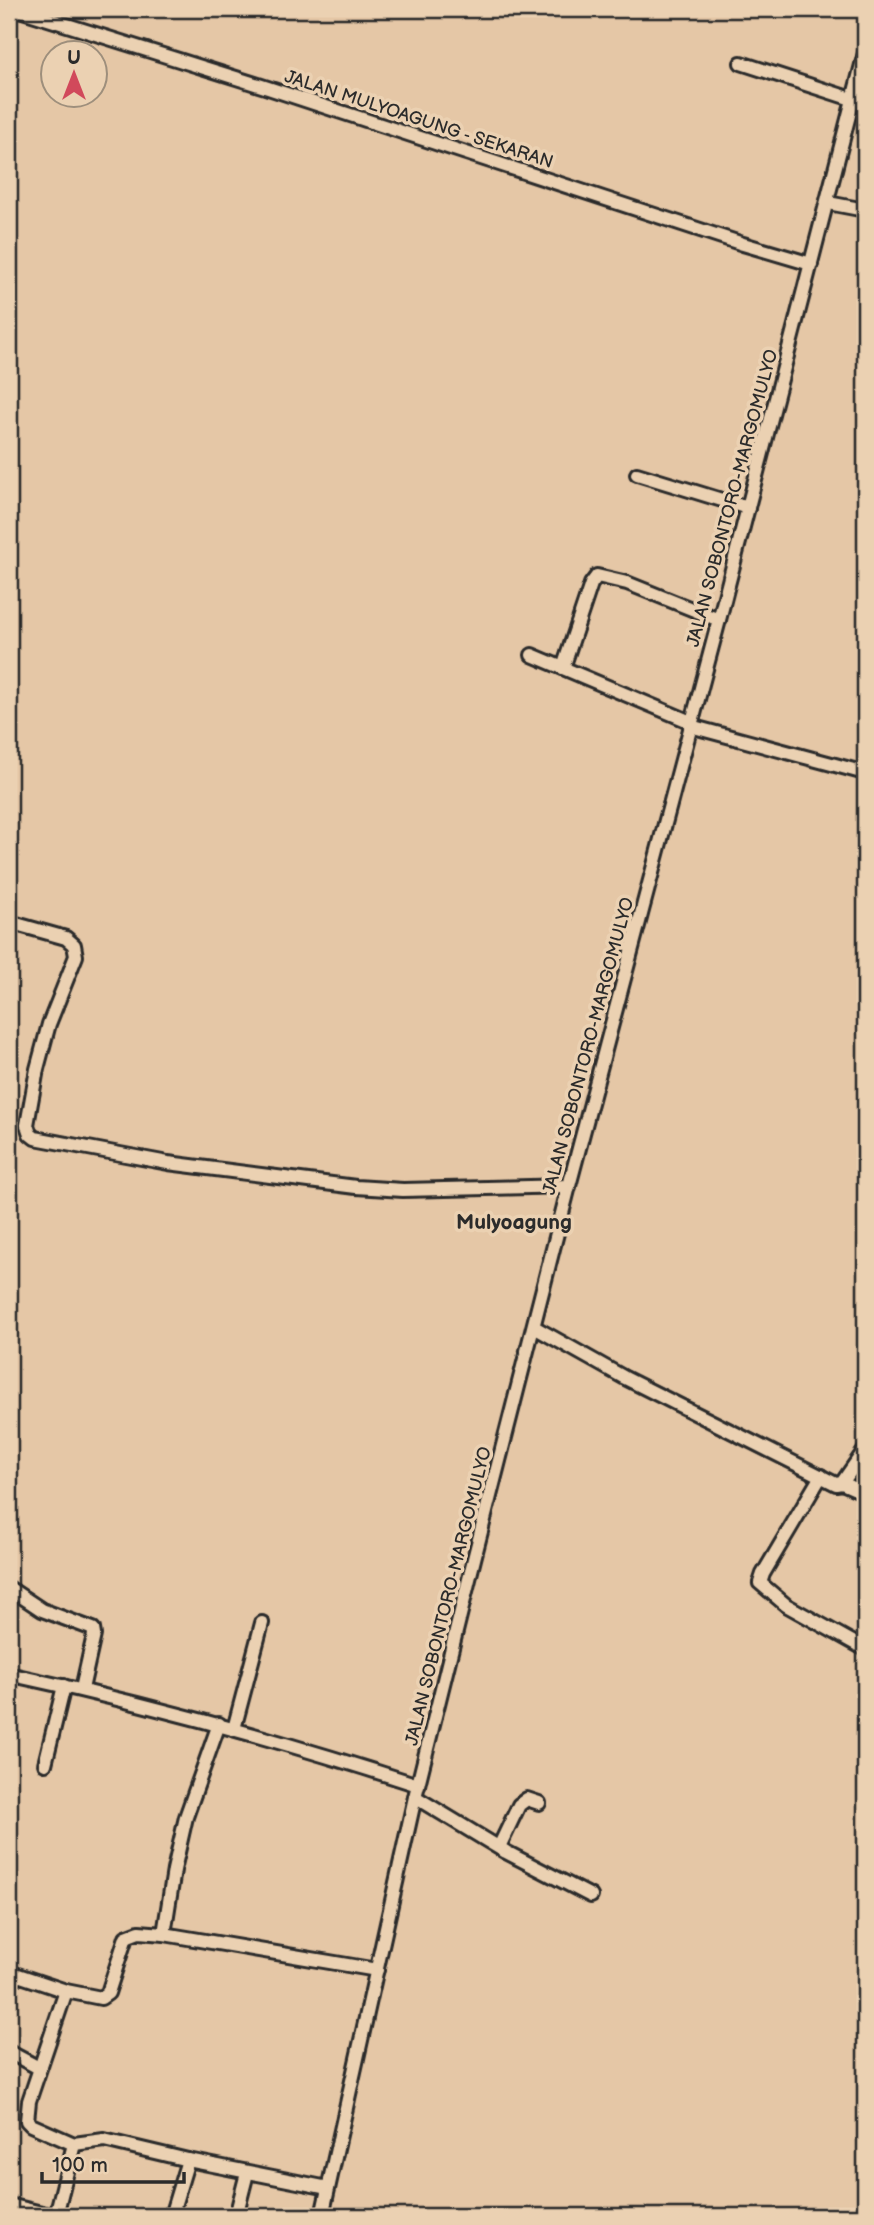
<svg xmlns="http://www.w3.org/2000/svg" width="874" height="2225" font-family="'Balsamiq Sans',sans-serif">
	<rect width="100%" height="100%" fill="#e5c7a6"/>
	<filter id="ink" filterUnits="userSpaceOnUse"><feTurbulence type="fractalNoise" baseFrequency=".0143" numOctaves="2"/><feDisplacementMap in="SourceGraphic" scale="14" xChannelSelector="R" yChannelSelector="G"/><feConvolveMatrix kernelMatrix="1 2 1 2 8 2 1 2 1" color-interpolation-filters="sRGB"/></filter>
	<g filter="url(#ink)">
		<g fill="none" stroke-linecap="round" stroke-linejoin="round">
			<defs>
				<g id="minor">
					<path d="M16,9L265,87L743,244L811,264"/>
					<path d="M741,63L852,99"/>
					<path d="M828,203L865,210"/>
					<path d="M637,474L748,508"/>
					<path d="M532,655L691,722"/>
					<path d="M563,668L591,584L597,576L627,583L719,620"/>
					<path d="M690,726L865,773"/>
					<path d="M9,922L66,938L74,945L76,956L49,1024L37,1069L27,1125L30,1134L35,1138L168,1163L356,1187L403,1190L569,1186"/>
					<path d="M534,1327L625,1378L836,1484L842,1483L865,1450"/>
					<path d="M821,1476L763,1574L760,1583L786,1605L865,1649"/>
					<path d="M842,1483L865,1493"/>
					<path d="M9,1588L42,1610L93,1629L94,1635L82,1689"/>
					<path d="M17,1676C153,1705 286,1742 418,1785"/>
					<path d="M234,1729L262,1623"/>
					<path d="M45,1764L64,1686"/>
					<path d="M415,1797L506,1852L591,1896"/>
					<path d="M499,1847L519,1805L527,1799L539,1803"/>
					<path d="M164,1934L174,1870L186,1817L219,1724"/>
					<path d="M9,1972L66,1991L101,1998L108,1993L126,1937L139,1932L164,1934L377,1970"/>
					<path d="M66,1991L29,2101L27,2121L31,2125L74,2144L104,2140L188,2160L328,2188"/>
					<path d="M9,2052L39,2068"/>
					<path d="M9,2205L50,2215L57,2211L74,2144"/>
					<path d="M171,2216L188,2160"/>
					<path d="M236,2216L247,2173"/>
					<path d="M322,2216L415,1797L474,1559L569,1186L719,620L865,53"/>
				</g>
			</defs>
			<use href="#minor" stroke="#2b2b2b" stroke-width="18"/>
			<use href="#minor" stroke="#ebd1b2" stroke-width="12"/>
		</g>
	</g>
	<g text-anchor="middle" stroke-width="7" stroke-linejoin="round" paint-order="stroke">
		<g font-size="18" fill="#2b2b2b" stroke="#ebd1b2">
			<text transform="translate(419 119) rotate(18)" y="6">JALAN MULYOAGUNG - SEKARAN</text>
			<text transform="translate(732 498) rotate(-75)" y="6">JALAN SOBONTORO-MARGOMULYO</text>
			<text transform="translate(588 1046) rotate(-75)" y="6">JALAN SOBONTORO-MARGOMULYO</text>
			<text transform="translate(448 1596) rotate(-76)" y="6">JALAN SOBONTORO-MARGOMULYO</text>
		</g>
		<g font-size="21" font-weight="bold" fill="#2b2b2b" stroke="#ebd1b2">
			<text x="514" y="1229">Mulyoagung</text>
		</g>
	</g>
	<rect width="874" height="2225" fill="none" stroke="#ebd1b2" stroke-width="35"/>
	<rect x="18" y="18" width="839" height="2190" fill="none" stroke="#2b2b2b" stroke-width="2.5" filter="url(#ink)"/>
	<g transform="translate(74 74)"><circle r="33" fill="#ebd1b2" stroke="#9e8f7c" stroke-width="2"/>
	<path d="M0-5L12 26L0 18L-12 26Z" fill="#d1495b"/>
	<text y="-10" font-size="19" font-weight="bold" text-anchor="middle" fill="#2b2b2b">U</text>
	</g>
	<path d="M42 2172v10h142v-10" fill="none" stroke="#2b2b2b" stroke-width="3.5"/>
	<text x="52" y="2172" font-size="21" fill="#2b2b2b" stroke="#ebd1b2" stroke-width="5" paint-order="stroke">100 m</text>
</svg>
